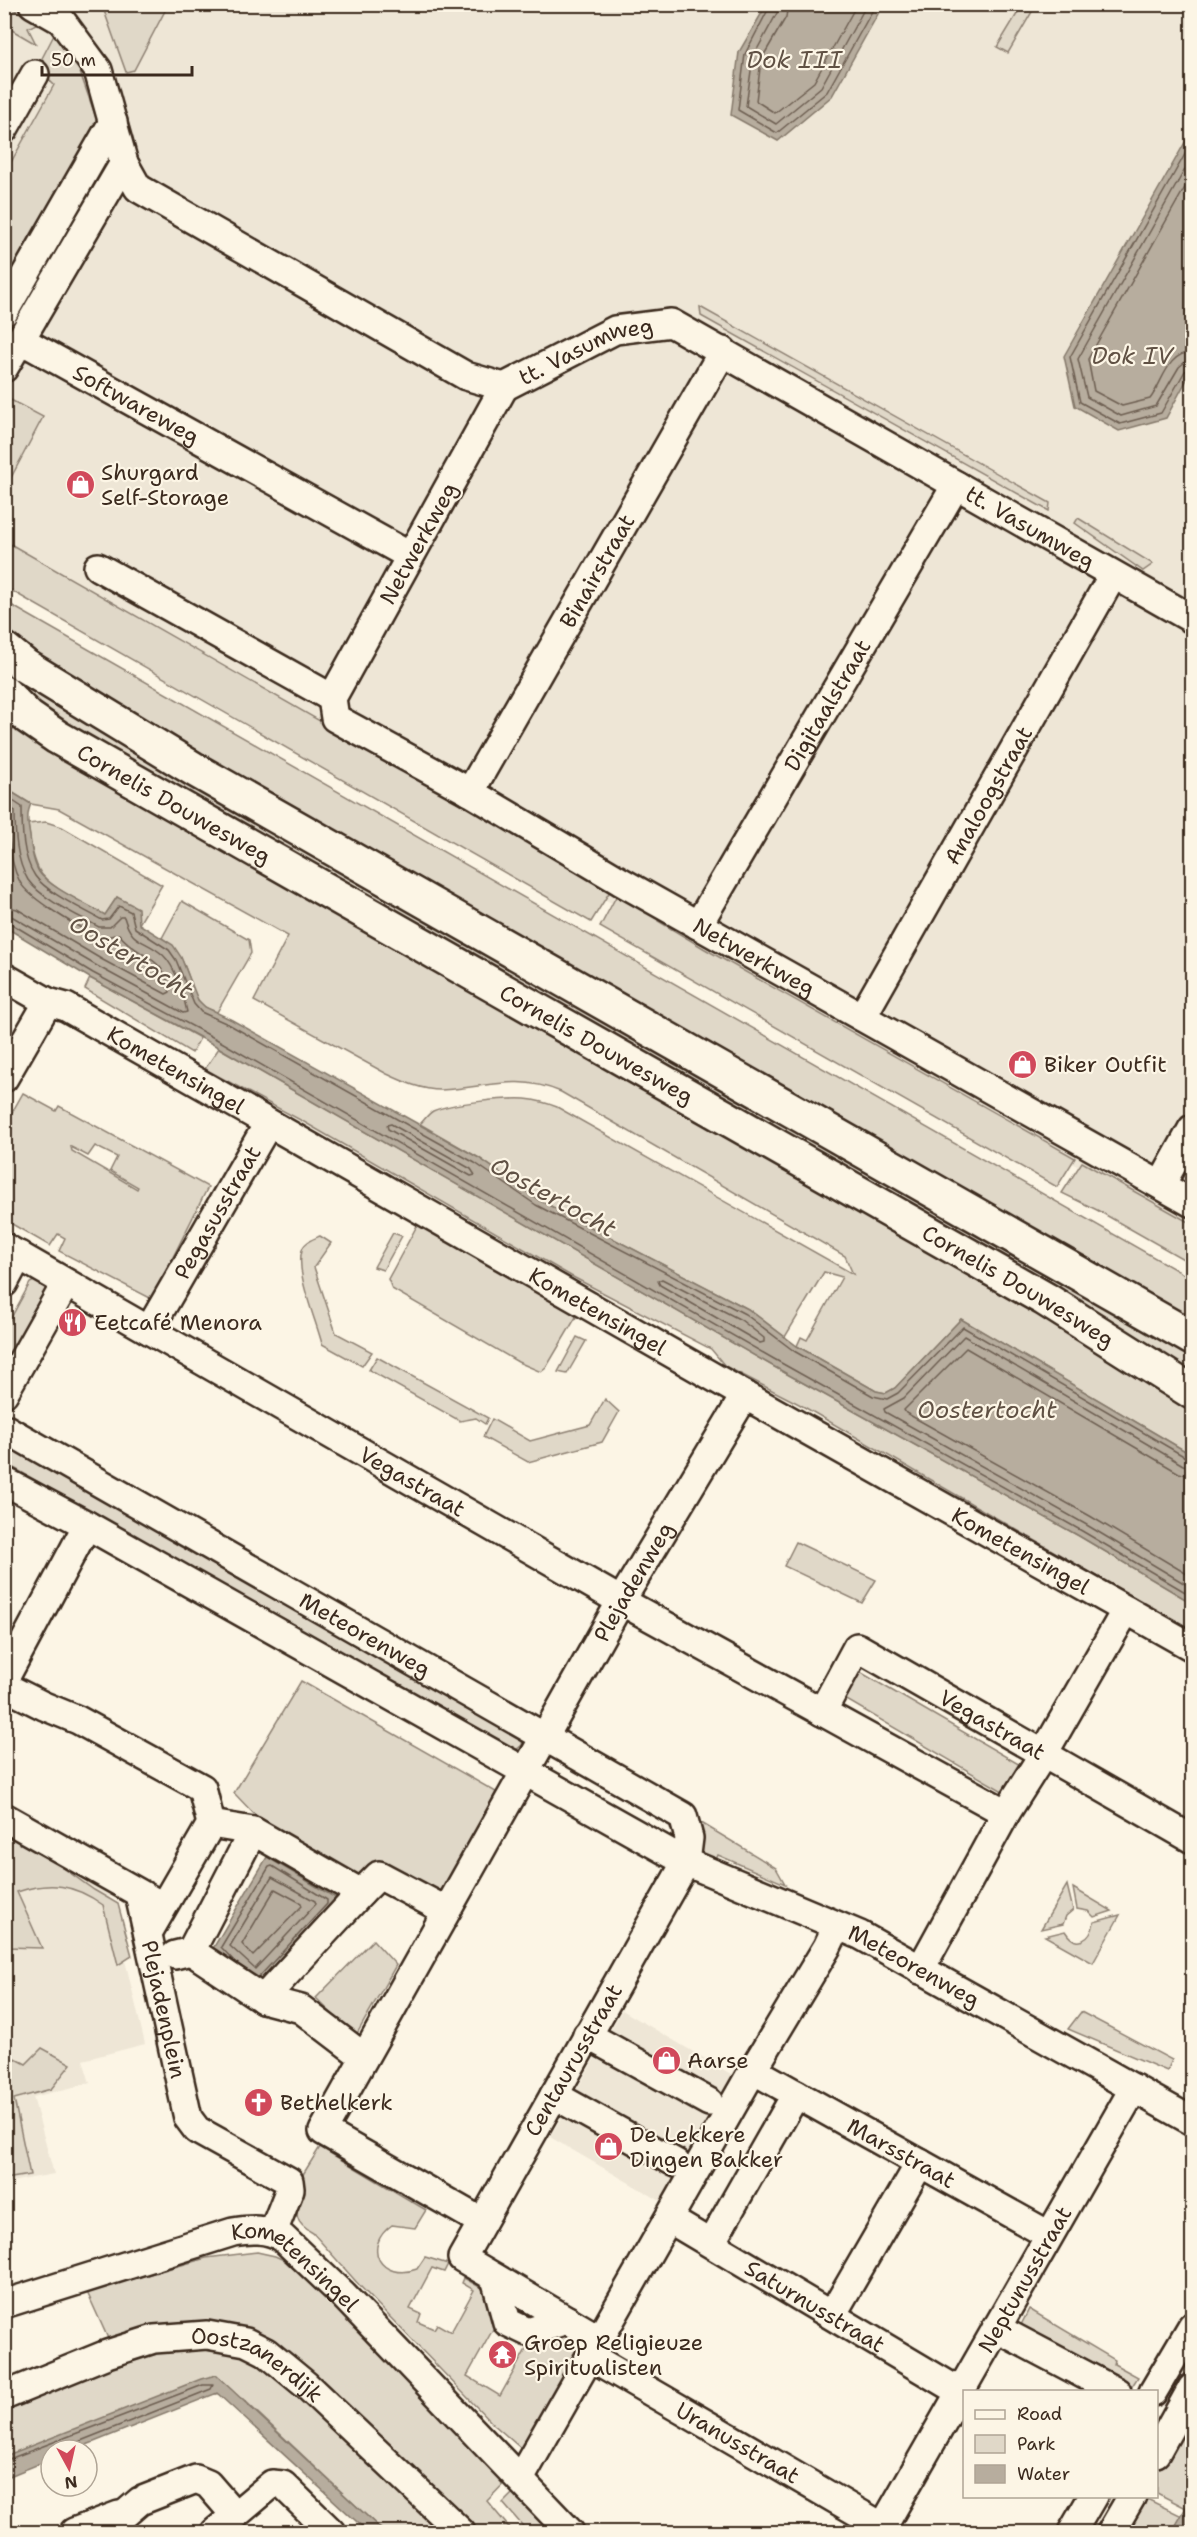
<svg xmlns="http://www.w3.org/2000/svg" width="1197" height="2537" font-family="'Shantell Sans',sans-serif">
	<rect width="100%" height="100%" fill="#fcf5e5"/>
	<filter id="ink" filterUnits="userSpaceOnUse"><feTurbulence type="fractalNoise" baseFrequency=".0167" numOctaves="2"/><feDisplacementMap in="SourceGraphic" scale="12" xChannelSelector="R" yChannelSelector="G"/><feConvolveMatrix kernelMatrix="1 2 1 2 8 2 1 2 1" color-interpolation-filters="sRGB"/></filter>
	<g filter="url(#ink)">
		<g fill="#eee6d6">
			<path d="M5,5H1192V1231L397,782L5,557Z"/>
			<path d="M12,1855L108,1889L145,2044L83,2060L90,2083L33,2097L54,2174L5,2183L4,1858Z"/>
			<path d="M622,2010L736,2077L664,2203L550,2137Z"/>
		</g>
		<g fill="#e0d8c8" stroke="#8e8173" stroke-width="1.5" fill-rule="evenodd">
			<path d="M5,4L38,23L28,28L36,44L5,26Z"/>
			<path d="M1023,4L1036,5L1008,53L997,47Z"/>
			<path d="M102,5H168L134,70L126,72Z"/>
			<path d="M54,35L76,61L99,126L5,291V173L54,85L37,68Z"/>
			<path d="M700,307L1050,503L1049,511L701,316Z"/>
			<path d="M5,397L43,417L5,489Z"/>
			<path d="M1078,518L1153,564L1143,571L1075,523Z"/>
			<path d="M5,541L612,888L591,922L5,587Z"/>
			<path d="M4,601L1192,1279V1326L706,1049L5,640Z"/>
			<path d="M4,662L1192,1350V1378L25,707L5,683Z"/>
			<path d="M4,709L173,814L1192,1403V1455L961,1319L895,1388L886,1393L876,1391L797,1346L801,1337L807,1340L842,1277L824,1272L785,1337L748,1309L539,1200L479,1158L420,1124C424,1120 428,1114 433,1111C451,1103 505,1098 525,1099C536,1100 547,1103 557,1107L853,1274L845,1256L561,1092C516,1073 486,1088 441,1090C422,1090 404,1082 387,1074L254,1001L288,936L59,809L31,804L5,788Z"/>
			<path d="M46,822L62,827L162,885L139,924L117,897L105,915C88,905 48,888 39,870C32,856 30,840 28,824Z"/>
			<path d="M619,891L660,915L658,921L705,949L1075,1158L1057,1187L600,927Z"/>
			<path d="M182,901L249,940L251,953L217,1012C213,1010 207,1009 204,1006C186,993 193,958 162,938Z"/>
			<path d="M90,978L200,1038L192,1053L85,989Z"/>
			<path d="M219,1048L771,1365L1079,1536L1192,1603V1631L799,1404L725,1366L711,1349L571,1276L304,1122L205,1069Z"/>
			<path d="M23,1093L56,1111L59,1106L208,1187L152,1299L59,1251L65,1238L58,1234L50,1246L5,1220V1125ZM95,1146L117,1157L110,1171L138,1187L137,1189L72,1151L71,1147L88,1156Z"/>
			<path d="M1082,1162L1192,1224V1264L1097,1210L1062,1193Z"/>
			<path d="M419,1222L579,1312L546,1368L541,1372L518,1362L392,1289L388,1279Z"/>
			<path d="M393,1233L402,1236L383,1270L374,1267Z"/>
			<path d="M320,1236L331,1243L314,1267L336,1333L372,1352L362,1366L322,1344C316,1320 295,1273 302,1250C304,1242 313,1239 320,1236Z"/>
			<path d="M34,1281L47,1287L53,1293L5,1378V1329L30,1283Z"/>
			<path d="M577,1337L586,1341L567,1374L558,1372Z"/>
			<path d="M377,1357L488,1418L485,1424L476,1418L460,1421L369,1370Z"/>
			<path d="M605,1399L619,1412L602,1442L528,1462L483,1437L492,1419L530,1441L590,1425Z"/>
			<path d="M5,1442L523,1739L522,1745L515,1751L5,1463Z"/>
			<path d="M796,1542L876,1580L862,1603L784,1566Z"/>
			<path d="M860,1672L1022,1766L1006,1793L845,1699Z"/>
			<path d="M301,1681L496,1792L438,1900L363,1885L254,1814L234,1793Z"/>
			<path d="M693,1818L776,1868L785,1884L718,1855L714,1865L703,1858Z"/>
			<path d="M5,1826L94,1890L118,1904L132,1956L118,1965L103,1905C74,1884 50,1881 17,1892L42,1948L5,1947Z"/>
			<path d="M1067,1885L1073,1910L1066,1916L1063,1924L1041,1929Z"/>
			<path d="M1073,1888L1112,1911L1094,1917L1088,1911L1077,1909Z"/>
			<path d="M1120,1915L1093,1963L1045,1936L1065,1931C1076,1949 1091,1941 1094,1922Z"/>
			<path d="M373,1940L396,1965L355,2037L316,1998Z"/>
			<path d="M1081,2012L1172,2060L1167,2071L1068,2029Z"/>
			<path d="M42,2048L71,2064L51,2089L14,2099L30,2175L5,2179V2053L26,2064Z"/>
			<path d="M320,2147L426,2210L415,2228L392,2225C361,2247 381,2282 417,2269L425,2257L448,2264L444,2272L432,2268L410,2309L421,2314L418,2322L434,2329L437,2324L451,2332L474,2290L462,2283L464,2278L495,2296L497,2322L467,2376L500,2396L533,2337L557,2330L584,2345L523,2450L493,2424L360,2286L313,2233C281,2216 308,2200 302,2176Z"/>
			<path d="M257,2252L275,2256L295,2265L516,2471L487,2501L513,2532H477L312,2373L213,2324L186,2323L162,2326L111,2345L87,2292L206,2258Z"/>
			<path d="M1029,2309L1115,2360L1114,2364L1138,2377L1129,2391L1020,2327Z"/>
			<path d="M185,2342L267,2360L449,2532H384L243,2399L223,2393L191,2397L51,2450L5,2471V2404L124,2355Z"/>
			<path d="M1192,2408V2497L1186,2508L1157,2493V2470Z"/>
			<path d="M514,2492L557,2532H528L503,2503Z"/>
			<path d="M1143,2497L1182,2516L1172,2532H1121Z"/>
		</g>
		<g fill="#b7ad9e" stroke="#85796b" stroke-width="1.5">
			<path d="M767,4L883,5L832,96L778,141L731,115L739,52Z"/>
			<path d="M1192,130V370L1166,418L1119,431L1075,406L1064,356Z"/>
			<path d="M5,788L31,804C26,814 28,825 30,836C31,847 33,862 39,872C50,888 88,904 105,915L117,897L138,908L139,924L173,945L181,957L198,1000L205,1007L232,1020L479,1158L539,1200L748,1309L797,1346L876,1391L886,1393L895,1388L961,1319L1192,1455V1603L1079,1536L771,1365L216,1046L90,978L5,927Z"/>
			<path d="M267,1857L339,1900L256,1989L212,1950Z"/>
			<path d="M216,2375L384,2532H368L217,2393L74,2450H51V2459L5,2478V2456L201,2379Z"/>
			<path d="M1192,2497V2532H1172Z"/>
		</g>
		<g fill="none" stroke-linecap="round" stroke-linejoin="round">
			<g stroke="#6d5e51" stroke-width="1.5">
				<path d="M771,4L745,54L738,110L777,133L827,92L876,4"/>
				<path d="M779,4L777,13L753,57L746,106L776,124L821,87L867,4"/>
				<path d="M788,4L786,17L761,60L756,101L775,113L814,82L857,4"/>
				<path d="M1192,142L1070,357L1080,402L1120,424L1161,413L1185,371L1192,369"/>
				<path d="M1192,157L1078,359L1087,397L1121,416L1156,406L1179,367L1185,362L1192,361"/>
				<path d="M1192,175L1088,359L1094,391L1122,406L1150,399C1163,382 1167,353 1192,352"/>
				<path d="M4,795L22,807C22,828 22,857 35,876C47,893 83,909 102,920L109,919L119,906L131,912L135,928L169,950L176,960L194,1004L201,1012L230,1025L475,1163L536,1205L745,1314L794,1351L873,1396L887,1399L898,1393L963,1327L1187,1458L1192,1459"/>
				<path d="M4,804L15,811C15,833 16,860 28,880C41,899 79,916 99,927H110L120,917H124C132,945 144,938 163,955C176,967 184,996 187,1012L183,1013L97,966L13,917L4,915"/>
				<path d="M4,814C11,837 8,860 20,882C27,897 85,933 101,936C107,938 113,935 119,934C138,959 165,954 170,992L166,994L101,959L17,909L4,906"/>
				<path d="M4,923H10L93,973L218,1040L774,1359L1082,1531L1192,1596"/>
				<path d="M391,1124L471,1169L475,1175L471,1176L388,1129L387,1125Z"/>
				<path d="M662,1279L741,1320L764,1338V1342L760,1343L660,1285L658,1281Z"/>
				<path d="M1192,1467L1183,1465L964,1336L904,1398L884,1409L885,1412L1085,1524L1192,1588"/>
				<path d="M1192,1476L1179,1473L966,1348L904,1410L906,1413L1090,1516L1192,1577"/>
				<path d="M272,1877L315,1901L316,1904L255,1969L230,1946Z"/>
				<path d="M275,1889L301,1903L302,1906L253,1956L242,1944Z"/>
				<path d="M235,1962L221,1947L269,1867L272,1866L327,1900V1904L258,1978"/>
				<path d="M4,2461L203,2385H213L211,2389L78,2442L74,2450"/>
			</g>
			<defs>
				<g id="minor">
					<path id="s1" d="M33,4L61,20L98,70L124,163L138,188L466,376L504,387L615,330L671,323L1192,619"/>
					<path d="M4,129L35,74"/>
					<path d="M4,312L113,122"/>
					<path id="s2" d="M21,340L410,556"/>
					<path d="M4,368L124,163"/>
					<path id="s3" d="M504,387L332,698L335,718L470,792L620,881L1192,1203"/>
					<path d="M98,567L332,698"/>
					<path id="s4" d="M470,792L723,351"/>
					<path id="s5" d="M698,925L956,485"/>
					<path id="s6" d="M4,977L48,1002L66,1007L757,1402L1192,1647"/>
					<path id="s7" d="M862,1017L1113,575"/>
					<path d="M4,1078L48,1002"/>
					<path d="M1161,1185L1192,1129"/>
					<path id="s8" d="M4,1247L621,1601L1006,1813"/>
					<path d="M4,1283L19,1255"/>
					<path id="s9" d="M149,1330L268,1124"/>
					<path d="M4,1393L66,1283"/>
					<path id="s10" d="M4,1428L683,1816L689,1838L686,1862L462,2258L601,2340"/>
					<path id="s11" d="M4,1481L87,1525L686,1862L860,1935L1192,2121"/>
					<path d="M4,1680L87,1525"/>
					<path d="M4,1686L44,1706L78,1720L202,1788L211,1824L148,1933"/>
					<path id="s12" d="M822,1712L857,1647L1192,1839"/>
					<path d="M4,1817L155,1902"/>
					<path d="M211,1824L253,1831L361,1893L379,1875L445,1910"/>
					<path id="s13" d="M139,1894L188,2118L197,2130L289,2181L290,2189L273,2232"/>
					<path d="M191,1951L263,1999L301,2009L364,2057"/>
					<path d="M175,1955L191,1951L253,1831"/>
					<path d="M920,1970L1006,1813L1044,1753L1126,1610"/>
					<path d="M263,1999L361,1893"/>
					<path d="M587,2035L709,2102"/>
					<path id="s14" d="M753,2070L1049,2235"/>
					<path d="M554,2095L676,2163"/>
					<path id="s15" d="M669,2219L960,2392"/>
					<path id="s16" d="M482,2222L323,2131L621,1601L745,1395"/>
					<path d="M711,2243L796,2094"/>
					<path d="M495,2278L507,2322L528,2332L567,2320"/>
					<path id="s17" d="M4,2304L233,2232C251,2229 267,2228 283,2238L343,2295L570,2532"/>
					<path d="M832,2315L920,2163"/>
					<path d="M996,2328L1117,2392"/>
					<path id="s18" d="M591,2357L883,2527"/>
					<path d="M1153,2392L1192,2326"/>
					<path id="s19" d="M4,2396L107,2354L154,2339L207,2335L246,2342L266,2352L306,2385L461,2532"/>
					<path d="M1156,2453L1192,2388"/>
					<path d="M520,2479L753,2070L827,1947L837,1926"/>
					<path d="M74,2532L119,2515"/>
					<path d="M104,2532L140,2501L196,2479L208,2484L234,2514"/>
					<path d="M215,2532L272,2484L283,2485L331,2532"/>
					<path id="s20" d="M880,2532L1134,2088"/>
					<path d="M1072,2532L1093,2496"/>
					<path d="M1111,2532L1132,2496"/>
				</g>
				<g id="major">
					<path d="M4,649L25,666L197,771L1192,1338"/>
					<path id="s21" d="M4,693L28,717L57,737L1045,1299L1192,1392"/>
				</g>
			</defs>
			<use href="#minor" stroke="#3b2a1e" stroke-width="32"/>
			<use href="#major" stroke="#3b2a1e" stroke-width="38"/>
			<use href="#minor" stroke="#fcf5e5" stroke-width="27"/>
			<use href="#major" stroke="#fcf5e5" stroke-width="33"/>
		</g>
	</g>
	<defs>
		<symbol id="shop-disc" viewBox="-11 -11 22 22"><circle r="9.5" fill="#d1495b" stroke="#fcf5e5"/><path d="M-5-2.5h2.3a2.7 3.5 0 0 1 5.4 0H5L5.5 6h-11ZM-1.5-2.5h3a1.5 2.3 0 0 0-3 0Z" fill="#fff"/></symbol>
		<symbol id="restaurant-disc" viewBox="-11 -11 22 22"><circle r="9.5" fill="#d1495b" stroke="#fcf5e5"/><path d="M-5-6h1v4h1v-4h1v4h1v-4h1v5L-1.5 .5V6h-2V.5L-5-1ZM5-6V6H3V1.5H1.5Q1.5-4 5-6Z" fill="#fff"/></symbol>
		<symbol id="church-disc" viewBox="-11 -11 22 22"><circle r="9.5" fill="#d1495b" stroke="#fcf5e5"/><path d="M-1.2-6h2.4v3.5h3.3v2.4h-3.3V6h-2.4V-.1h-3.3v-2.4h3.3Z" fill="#fff"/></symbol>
		<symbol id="temple-disc" viewBox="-11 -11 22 22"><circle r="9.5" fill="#d1495b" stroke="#fcf5e5"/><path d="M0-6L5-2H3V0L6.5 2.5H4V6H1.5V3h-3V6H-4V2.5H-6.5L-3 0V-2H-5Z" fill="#fff"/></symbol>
	</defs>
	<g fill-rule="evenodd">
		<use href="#shop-disc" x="64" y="468" width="33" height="33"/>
		<use href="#shop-disc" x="1006" y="1048" width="33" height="33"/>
		<use href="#restaurant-disc" x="56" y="1306" width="33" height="33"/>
		<use href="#shop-disc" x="650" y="2044" width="33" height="33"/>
		<use href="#church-disc" x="242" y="2086" width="33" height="33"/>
		<use href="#shop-disc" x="592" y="2130" width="33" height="33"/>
		<use href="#temple-disc" x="486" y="2338" width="33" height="33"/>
	</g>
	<g text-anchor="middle" stroke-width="4.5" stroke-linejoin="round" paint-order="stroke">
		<g font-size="22" fill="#3b2a1e" stroke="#fcf5e5">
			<text dy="8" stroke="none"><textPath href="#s1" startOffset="728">tt. Vasumweg</textPath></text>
			<text dy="8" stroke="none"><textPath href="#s2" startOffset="132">Softwareweg</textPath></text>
			<text dy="8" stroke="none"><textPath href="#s1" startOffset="1232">tt. Vasumweg</textPath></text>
			<text transform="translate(418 543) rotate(-61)" y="8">Netwerkweg</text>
			<text dy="8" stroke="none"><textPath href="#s4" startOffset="255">Binairstraat</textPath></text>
			<text dy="8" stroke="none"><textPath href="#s5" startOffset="255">Digitaalstraat</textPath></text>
			<text dy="8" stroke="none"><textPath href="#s7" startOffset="255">Analoogstraat</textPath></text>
			<text dy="8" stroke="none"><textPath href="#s21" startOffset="204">Cornelis Douwesweg</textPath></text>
			<text dy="8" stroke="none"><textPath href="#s3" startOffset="858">Netwerkweg</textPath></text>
			<text dy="8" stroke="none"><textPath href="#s21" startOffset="690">Cornelis Douwesweg</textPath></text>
			<text dy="8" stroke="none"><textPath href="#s6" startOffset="196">Kometensingel</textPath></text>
			<text dy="8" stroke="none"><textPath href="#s9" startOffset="136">Pegasusstraat</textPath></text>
			<text dy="8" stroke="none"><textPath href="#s21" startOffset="1176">Cornelis Douwesweg</textPath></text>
			<text dy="8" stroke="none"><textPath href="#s6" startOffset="682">Kometensingel</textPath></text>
			<text dy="8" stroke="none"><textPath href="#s8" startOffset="471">Vegastraat</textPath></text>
			<text dy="8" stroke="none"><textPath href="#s6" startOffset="1168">Kometensingel</textPath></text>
			<text dy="8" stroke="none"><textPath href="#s16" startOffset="814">Plejadenweg</textPath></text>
			<text dy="8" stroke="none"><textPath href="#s10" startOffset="416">Meteorenweg</textPath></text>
			<text dy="8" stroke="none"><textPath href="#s12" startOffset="230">Vegastraat</textPath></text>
			<text dy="8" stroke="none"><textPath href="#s11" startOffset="1032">Meteorenweg</textPath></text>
			<text dy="8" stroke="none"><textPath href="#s13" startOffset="118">Plejadenplein</textPath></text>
			<text transform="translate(573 2060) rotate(-60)" y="8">Centaurusstraat</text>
			<text dy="8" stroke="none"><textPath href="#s14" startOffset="170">Marsstraat</textPath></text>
			<text dy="8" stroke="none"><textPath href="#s17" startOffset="315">Kometensingel</textPath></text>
			<text dy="8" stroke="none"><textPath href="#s20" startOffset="291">Neptunusstraat</textPath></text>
			<text dy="8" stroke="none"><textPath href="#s15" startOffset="170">Saturnusstraat</textPath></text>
			<text dy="8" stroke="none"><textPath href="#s19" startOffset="272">Oostzanerdijk</textPath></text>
			<text dy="8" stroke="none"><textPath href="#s18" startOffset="170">Uranusstraat</textPath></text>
		</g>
		<g font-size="22" fill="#3b2a1e" stroke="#fcf5e5" text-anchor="start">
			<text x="101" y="480">Shurgard<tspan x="101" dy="25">Self-Storage</tspan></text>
			<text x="1044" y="1072">Biker Outfit</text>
			<text x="94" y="1330">Eetcafé Menora</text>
			<text x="687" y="2068">Aarse</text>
			<text x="280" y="2110">Bethelkerk</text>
			<text x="630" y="2142">De Lekkere<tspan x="630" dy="25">Dingen Bakker</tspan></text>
			<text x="524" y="2350">Groep Religieuze<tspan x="524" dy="25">Spiritualisten</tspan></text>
		</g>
		<g font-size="24" font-style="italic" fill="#605144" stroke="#fcf5e5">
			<text x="794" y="68">Dok III</text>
			<text x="1132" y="364">Dok IV</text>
			<text transform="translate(131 957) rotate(31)" y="8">Oostertocht</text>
			<text transform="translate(553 1197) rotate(29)" y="8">Oostertocht</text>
			<text x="987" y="1418">Oostertocht</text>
		</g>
	</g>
	<rect width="1197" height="2537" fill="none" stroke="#fcf5e5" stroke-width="24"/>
	<rect x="12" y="12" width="1173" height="2513" fill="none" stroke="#3b2a1e" stroke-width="2" filter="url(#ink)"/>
	<rect x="963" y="2390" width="195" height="108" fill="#fcf5e5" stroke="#afa495" stroke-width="1.5"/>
	<rect x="975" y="2410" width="30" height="9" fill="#fcf5e5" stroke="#afa495" stroke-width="1.5"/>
	<text x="1017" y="2420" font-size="18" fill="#3b2a1e">Road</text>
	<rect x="975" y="2435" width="30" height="18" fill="#e0d8c8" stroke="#afa495" stroke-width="1.5"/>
	<text x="1017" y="2450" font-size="18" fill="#3b2a1e">Park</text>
	<rect x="975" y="2465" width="30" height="18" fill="#b7ad9e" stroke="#afa495" stroke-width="1.5"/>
	<text x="1017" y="2480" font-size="18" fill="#3b2a1e">Water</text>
	<g transform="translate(69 2468) rotate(172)"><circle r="28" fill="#fcf5e5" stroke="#afa495" stroke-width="1.5"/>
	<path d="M0-4.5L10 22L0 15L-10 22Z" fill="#d1495b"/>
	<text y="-9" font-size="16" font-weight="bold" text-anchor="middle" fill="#3b2a1e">N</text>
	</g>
	<path d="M42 66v9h150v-9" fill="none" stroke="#3b2a1e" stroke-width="3"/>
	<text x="51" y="66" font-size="18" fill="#3b2a1e" stroke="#fcf5e5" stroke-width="4.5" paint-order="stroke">50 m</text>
</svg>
